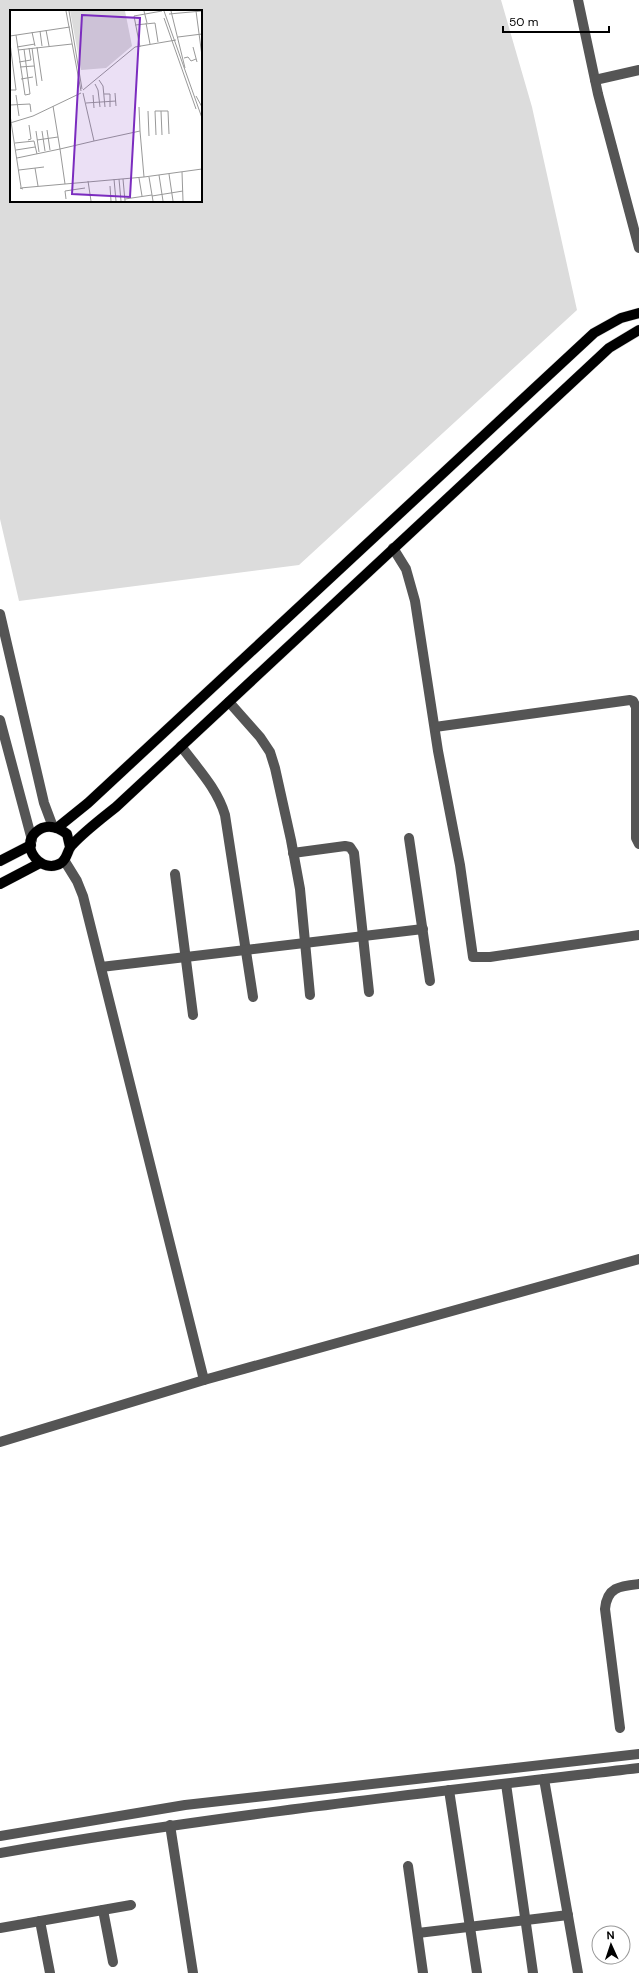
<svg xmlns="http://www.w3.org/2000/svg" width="639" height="1973" font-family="'DM Sans',sans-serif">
	<rect width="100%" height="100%" fill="#fff"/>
	<path fill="#dcdcdc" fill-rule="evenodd" d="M0,0H501L532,107L577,310L299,565L19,601L0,519ZM11,11H201V201H11Z"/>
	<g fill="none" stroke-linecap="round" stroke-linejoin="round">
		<defs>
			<g id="major">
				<path d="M57,828L88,803L594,333L621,318L639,313"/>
				<path d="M70,847L67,834C58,827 46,823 36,832C19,847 42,875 61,863C68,858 67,850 72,845C85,831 101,819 116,807L609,348L639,330"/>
				<path d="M0,861L31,845"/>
				<path d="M0,884L40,863"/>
			</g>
		</defs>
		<use href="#major" stroke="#dbdbdb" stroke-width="11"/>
		<g stroke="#555" stroke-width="10">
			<path d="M578,0L598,94L639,248"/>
			<path d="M595,80L639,70"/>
			<path d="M393,548L406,569L415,601L438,751L460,865L473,957H490L639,935"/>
			<path d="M0,614L44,803L53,827"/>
			<path d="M229,702L260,737L270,752L275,768L291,840L300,889L310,995"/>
			<path d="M0,720L32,840"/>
			<path d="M435,727L630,700L633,701L636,707V838L639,844"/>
			<path d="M181,746C197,768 217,788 225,815L253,997"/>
			<path d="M409,838L430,981"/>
			<path d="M293,853L345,846L350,847L354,853L369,992"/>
			<path d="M64,860L77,881L83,896L204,1380L639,1259"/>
			<path d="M175,874L193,1015"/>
			<path d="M101,967L423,929"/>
			<path d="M0,1442L204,1380"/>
			<path d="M620,1728L605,1609C607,1587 620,1586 639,1584"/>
			<path d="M544,1779L578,1973"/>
			<path d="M506,1784L533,1973"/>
			<path d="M449,1790L477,1973"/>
			<path d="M170,1825L193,1973"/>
			<path d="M0,1836L185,1805L639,1754"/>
			<path d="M0,1853C212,1816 425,1793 639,1768"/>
			<path d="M408,1866L423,1973"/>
			<path d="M103,1910L113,1962"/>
			<path d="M40,1921L50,1973"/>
			<path d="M0,1928L131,1905"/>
			<path d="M418,1933L568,1915"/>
		</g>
		<use href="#major" stroke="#000" stroke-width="10"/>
	</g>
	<g transform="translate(10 10)">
		<rect width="192" height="192" fill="#fff"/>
		<path d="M60,1H115L122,36L96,58L71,60Z" fill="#dcdcdc"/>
		<path fill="none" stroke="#999" stroke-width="1" d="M56,1L71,81M59,1L72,79M134,1L137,13M154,1L192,108M161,1L175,58M186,1L192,46M159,4L192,1M154,8L186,99M136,13L140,34M125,15L145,13L148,32M36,20L39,36M30,21L32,36M22,22L25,36M6,25L15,85L20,84L14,39M0,26L60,17M168,27L192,24M0,33L6,80H0M7,37L25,34M27,37L32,71M130,37L124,6L152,1M183,37L187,52M22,38L27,76M8,40L62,34M174,48L178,47L181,51L186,49M9,52L21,50L19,38M10,57L24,56M11,69L23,67M89,70L93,76L95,97M85,74L88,80L90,97M73,80L125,37L166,30M73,83L84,131L130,121L134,167M105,83L106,96M94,84H100V97M6,85L9,106M83,85L84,98M186,86L192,97M76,93L106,91M0,95L20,94L21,102M43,96L50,139L84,131M129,97L130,121M138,101L139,126M151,101L152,125M0,105L11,177M0,113L23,106L71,83M37,120L40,140M26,121L29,142M32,121L35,141M146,125L145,101H158L159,124M18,130L21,129L19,115M27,130L48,127M5,133L24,131L27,144M6,140L25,137M7,148L50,139L55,174M25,158L28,176M9,160L34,157M172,162L173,191M159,164L163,191M149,165L153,191M139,167L143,191M129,168L132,186M104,169L106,191M109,169L111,191M113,169L115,191M78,171L81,191M100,176L101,191M13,179L10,178L134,167L192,159M142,186L173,181M56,189L55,181L75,178M115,189L142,185"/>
		<path fill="#7b2cbf" fill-opacity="0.15" stroke="#7b2cbf" stroke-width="2" d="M72,5L130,8L120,187L62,184Z"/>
		<rect width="192" height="192" fill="none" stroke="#000" stroke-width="2"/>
	</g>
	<g transform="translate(611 1945) rotate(357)"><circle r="19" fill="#ffffff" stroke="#999999"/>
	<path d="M0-3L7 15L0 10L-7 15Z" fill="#000000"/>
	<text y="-6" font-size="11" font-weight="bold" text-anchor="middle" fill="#000000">N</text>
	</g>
	<path d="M503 26v6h106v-6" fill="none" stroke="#000000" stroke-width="2"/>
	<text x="509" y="26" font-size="12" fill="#000000" stroke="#ffffff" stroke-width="3" paint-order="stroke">50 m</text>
</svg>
